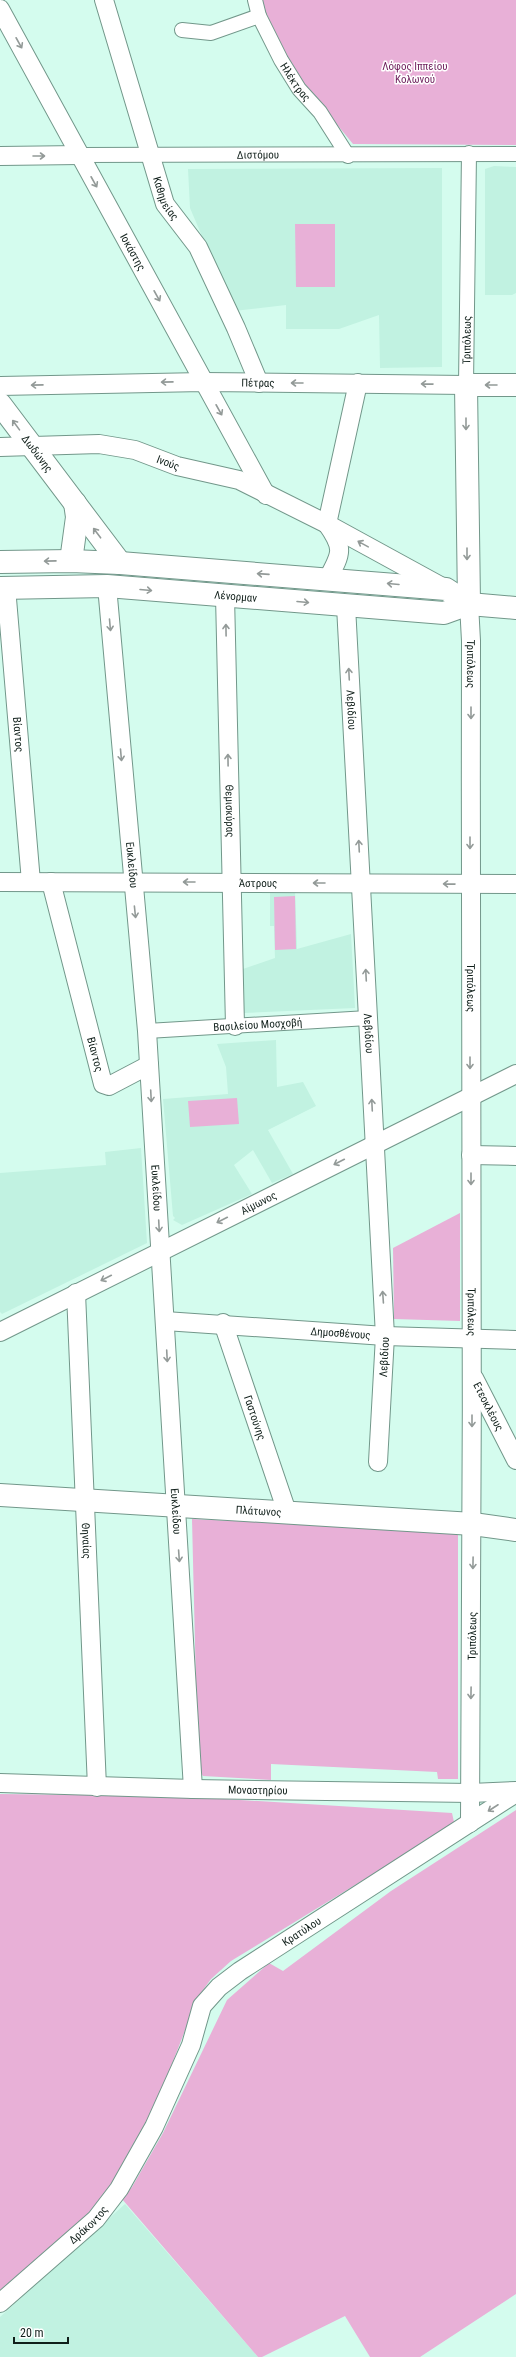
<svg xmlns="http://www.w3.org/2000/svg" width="516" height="2357" font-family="'Roboto Condensed',sans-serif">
	<rect width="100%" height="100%" fill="#d4fcee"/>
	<g fill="#c1f2e1">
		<path d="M494,166L516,167V293L512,295H485V169Z"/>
		<path d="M442,168V367L380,368L379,315L339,329H286V305L234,311L190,208L188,169Z"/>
		<path d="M270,890L295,891L297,949L351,934L355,1008L244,1013L243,969L275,958L274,926H270Z"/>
		<path d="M276,1040L277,1087L303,1082L316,1106L268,1130L293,1174L272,1183L253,1150L234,1165L252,1194L182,1225L173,1220L175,1218L173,1216L163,1099L228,1094L226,1067L217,1044Z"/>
		<path d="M141,1148L147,1243L2,1314L0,1312V1173L106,1165L105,1152Z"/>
		<path d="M125,2204L258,2357H0V2317Z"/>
	</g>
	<g fill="#e8b0d7">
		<path d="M260,0H516V145L353,144C321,104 272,52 260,0Z"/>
		<path d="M295,224H335V287H296Z"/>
		<path d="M295,896L296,949L275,950L274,897Z"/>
		<path d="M237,1098L239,1124L190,1127L188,1101Z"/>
		<path d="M460,1213V1321L394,1319L393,1248Z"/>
		<path d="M192,1519L458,1531V1779H438L437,1772L271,1764V1780L203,1776L198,1769Z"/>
		<path d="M0,1794L177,1796L452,1813L454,1822L404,1855L231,1961L211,1979L198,1997L158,2100L111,2186L91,2211L0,2293Z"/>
		<path d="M516,1810V2294L420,2357H370L345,2316L262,2357H258L122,2199L132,2187L163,2133L227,2000L269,1963L283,1971L391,1891Z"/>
	</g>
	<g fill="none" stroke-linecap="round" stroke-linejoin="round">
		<defs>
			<g id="pedestrian">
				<path id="s1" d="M255,0L259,16L281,60L299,89L320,112L348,156"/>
				<path d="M182,30L211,33L259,16"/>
				<path id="s2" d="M80,155L516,154"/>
				<path id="s3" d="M466,385L469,153"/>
				<path id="s4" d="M147,1031L368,1018"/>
			</g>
			<g id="minor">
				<path id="s5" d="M104,0L165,204L198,247L236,328L259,383"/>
				<path id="s6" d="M0,9L266,495"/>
				<path d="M0,156L80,155"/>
				<path id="s7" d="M0,386L203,382L466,385"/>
				<path id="s8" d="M0,447L99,444L135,450L177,466L239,480L327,524L444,588"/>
				<path d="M328,578C342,553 344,548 327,524L358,383"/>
				<path id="s9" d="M107,586L147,1031L193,1789"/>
				<path id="s10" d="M6,587L31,882"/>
				<path id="s11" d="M225,596L235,1026"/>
				<path id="s12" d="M469,604L471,641C470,1035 474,1429 470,1823"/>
				<path id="s13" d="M346,606L385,1336L378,1462"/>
				<path id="s14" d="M0,882L516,884"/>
				<path id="s15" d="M51,882L103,1084L109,1086L149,1065"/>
				<path d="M471,1155L516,1156"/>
				<path id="s16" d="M76,1293L97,1787"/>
				<path id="s17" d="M165,1321L385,1336L516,1340"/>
				<path id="s18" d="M223,1323L287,1512"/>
				<path id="s19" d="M0,1332L516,1074"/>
				<path id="s20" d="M474,1378L516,1460"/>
				<path id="s21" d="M0,1783L193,1789L471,1793L516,1791"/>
				<path id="s22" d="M0,2303L96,2219L119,2189L154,2127L191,2045L202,2006L219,1987L240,1971L516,1793"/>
			</g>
			<g id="tertiary">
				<path id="s23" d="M0,404L120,563"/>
				<path d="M71,561L77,517L75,503"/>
				<path id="s24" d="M0,1495L473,1524L516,1530"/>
			</g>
			<g id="secondary">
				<path d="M0,562L71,561L120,563L446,589L469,604L516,608"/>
				<path id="s25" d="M0,588L107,586L444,613L469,604"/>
				<path d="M469,604L466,385H516"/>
			</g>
		</defs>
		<use href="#pedestrian" stroke="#72978a" stroke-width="16"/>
		<use href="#minor" stroke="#72978a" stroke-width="20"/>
		<use href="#tertiary" stroke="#72978a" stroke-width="24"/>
		<use href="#secondary" stroke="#72978a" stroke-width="24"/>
		<use href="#pedestrian" stroke="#fff" stroke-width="14"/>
		<use href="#minor" stroke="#fff" stroke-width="18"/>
		<use href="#tertiary" stroke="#fff" stroke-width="22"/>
		<use href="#secondary" stroke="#fff" stroke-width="22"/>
	</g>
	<defs><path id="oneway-shaft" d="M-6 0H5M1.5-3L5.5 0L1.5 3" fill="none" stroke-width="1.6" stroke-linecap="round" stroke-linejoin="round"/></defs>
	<g stroke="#939a98">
		<use href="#oneway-shaft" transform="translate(19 43) rotate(61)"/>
		<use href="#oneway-shaft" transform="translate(39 156)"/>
		<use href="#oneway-shaft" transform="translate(94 182) rotate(61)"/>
		<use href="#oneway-shaft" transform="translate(157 296) rotate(61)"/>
		<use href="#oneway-shaft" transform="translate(167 382) rotate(179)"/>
		<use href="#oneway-shaft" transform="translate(297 383) rotate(-180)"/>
		<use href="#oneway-shaft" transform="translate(427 384) rotate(-179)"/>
		<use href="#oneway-shaft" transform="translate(37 385) rotate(179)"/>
		<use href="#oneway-shaft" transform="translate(491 385) rotate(180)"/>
		<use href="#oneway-shaft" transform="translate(219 410) rotate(61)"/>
		<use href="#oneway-shaft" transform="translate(466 424) rotate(90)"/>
		<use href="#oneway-shaft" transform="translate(16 425) rotate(-126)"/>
		<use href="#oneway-shaft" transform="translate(97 533) rotate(-127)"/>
		<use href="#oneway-shaft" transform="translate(363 544) rotate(-151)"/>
		<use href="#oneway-shaft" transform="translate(467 554) rotate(90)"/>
		<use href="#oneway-shaft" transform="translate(50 561) rotate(179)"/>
		<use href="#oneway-shaft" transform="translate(263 574) rotate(-176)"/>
		<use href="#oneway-shaft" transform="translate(393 584) rotate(-175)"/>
		<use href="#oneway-shaft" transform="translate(146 590) rotate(5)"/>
		<use href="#oneway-shaft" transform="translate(303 602) rotate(5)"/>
		<use href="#oneway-shaft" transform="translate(110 625) rotate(85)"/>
		<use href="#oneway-shaft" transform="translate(226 630) rotate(-91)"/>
		<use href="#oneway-shaft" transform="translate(349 674) rotate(-93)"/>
		<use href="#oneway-shaft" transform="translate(471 713) rotate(90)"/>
		<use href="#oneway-shaft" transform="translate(121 755) rotate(85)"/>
		<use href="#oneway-shaft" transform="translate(228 760) rotate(-91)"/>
		<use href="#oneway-shaft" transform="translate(470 843) rotate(90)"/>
		<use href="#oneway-shaft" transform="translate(359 846) rotate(-93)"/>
		<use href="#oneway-shaft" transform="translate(189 882) rotate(-180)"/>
		<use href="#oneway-shaft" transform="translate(319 883) rotate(-180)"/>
		<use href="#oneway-shaft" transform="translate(449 884) rotate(-179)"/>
		<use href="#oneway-shaft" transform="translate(135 912) rotate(84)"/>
		<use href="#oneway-shaft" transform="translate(366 975) rotate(-93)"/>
		<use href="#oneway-shaft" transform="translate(470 1063) rotate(90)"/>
		<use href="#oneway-shaft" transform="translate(151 1096) rotate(87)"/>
		<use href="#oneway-shaft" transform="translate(372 1105) rotate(-93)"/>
		<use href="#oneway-shaft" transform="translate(339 1162) rotate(153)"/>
		<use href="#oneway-shaft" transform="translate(471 1179) rotate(90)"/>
		<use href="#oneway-shaft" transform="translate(222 1220) rotate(153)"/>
		<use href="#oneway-shaft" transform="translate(159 1226) rotate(87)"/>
		<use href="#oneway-shaft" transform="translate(106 1278) rotate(153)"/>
		<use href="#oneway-shaft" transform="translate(383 1297) rotate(-94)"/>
		<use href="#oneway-shaft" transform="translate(167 1356) rotate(87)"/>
		<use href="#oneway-shaft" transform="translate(472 1421) rotate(90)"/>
		<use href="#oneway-shaft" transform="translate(179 1556) rotate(86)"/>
		<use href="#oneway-shaft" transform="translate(473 1563) rotate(91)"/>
		<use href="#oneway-shaft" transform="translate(471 1693) rotate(91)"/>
		<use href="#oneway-shaft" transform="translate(493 1808) rotate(147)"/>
	</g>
	<g text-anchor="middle" stroke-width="3" stroke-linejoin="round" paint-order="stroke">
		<g font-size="11" fill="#6e1f5c" stroke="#fff">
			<text x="415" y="70">Λόφος Ιππείου<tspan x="415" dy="13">Κολωνού</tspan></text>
		</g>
		<g font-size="11" fill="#101f1a" stroke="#fff">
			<text dy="4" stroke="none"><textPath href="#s1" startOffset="92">Ηλέκτρας</textPath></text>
			<text dy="4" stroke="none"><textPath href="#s2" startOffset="178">Διστόμου</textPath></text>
			<text dy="4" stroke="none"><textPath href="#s5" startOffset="208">Καθημείας</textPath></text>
			<text dy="4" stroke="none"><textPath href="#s6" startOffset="277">Ιοκάστης</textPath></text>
			<text dy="4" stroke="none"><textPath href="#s3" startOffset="45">Τριπόλεως</textPath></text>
			<text dy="4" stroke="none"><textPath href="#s7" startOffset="258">Πέτρας</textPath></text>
			<text dy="4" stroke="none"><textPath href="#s23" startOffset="62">Δωδώνης</textPath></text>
			<text dy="4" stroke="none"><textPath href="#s8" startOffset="171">Ινούς</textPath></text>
			<text dy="4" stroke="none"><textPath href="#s25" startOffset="236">Λένορμαν</textPath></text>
			<text dy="4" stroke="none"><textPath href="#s12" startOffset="60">Τριπόλεως</textPath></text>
			<text dy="4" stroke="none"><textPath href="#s13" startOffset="104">Λεβιδίου</textPath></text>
			<text dy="4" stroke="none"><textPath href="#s10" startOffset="148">Βίαντος</textPath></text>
			<text dy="4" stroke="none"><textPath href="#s11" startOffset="215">Θεμισκύρας</textPath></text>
			<text dy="4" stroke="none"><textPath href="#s9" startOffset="280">Ευκλείδου</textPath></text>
			<text dy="4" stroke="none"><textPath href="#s14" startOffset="258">Άστρους</textPath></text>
			<text dy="4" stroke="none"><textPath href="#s12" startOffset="384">Τριπόλεως</textPath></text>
			<text dy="4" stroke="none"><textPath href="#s4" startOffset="111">Βασιλείου Μοσχοβή</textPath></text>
			<text dy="4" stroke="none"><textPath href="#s13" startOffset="428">Λεβιδίου</textPath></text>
			<text dy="4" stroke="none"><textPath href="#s15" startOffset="178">Βίαντος</textPath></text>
			<text dy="4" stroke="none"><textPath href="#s9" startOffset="604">Ευκλείδου</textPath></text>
			<text dy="4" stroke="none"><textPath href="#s19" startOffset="289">Αίμωνος</textPath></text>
			<text dy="4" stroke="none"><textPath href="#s12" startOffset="708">Τριπόλεως</textPath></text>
			<text dy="4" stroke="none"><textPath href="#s17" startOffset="176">Δημοσθένους</textPath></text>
			<text transform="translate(384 1357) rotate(-87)" y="4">Λεβιδίου</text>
			<text dy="4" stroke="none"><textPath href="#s20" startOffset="32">Ετεοκλέους</textPath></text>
			<text dy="4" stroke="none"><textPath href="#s18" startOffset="100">Γαστούνης</textPath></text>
			<text dy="4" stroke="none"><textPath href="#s24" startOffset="259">Πλάτωνος</textPath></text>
			<text dy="4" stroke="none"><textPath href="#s9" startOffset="928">Ευκλείδου</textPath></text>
			<text dy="4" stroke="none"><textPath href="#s16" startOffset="248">Θηναίας</textPath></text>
			<text transform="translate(472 1636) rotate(-89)" y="4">Τριπόλεως</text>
			<text dy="4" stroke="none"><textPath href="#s21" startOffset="258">Μοναστηρίου</textPath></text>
			<text dy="4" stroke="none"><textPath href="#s22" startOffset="492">Κρατύλου</textPath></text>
			<text dy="4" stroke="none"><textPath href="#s22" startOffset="118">Δράκοντος</textPath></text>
		</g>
	</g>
	<path d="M14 2337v6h54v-6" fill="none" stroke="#101f1a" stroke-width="2"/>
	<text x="20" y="2337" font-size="12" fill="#101f1a" stroke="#ffffff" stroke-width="3" paint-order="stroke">20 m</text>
</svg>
